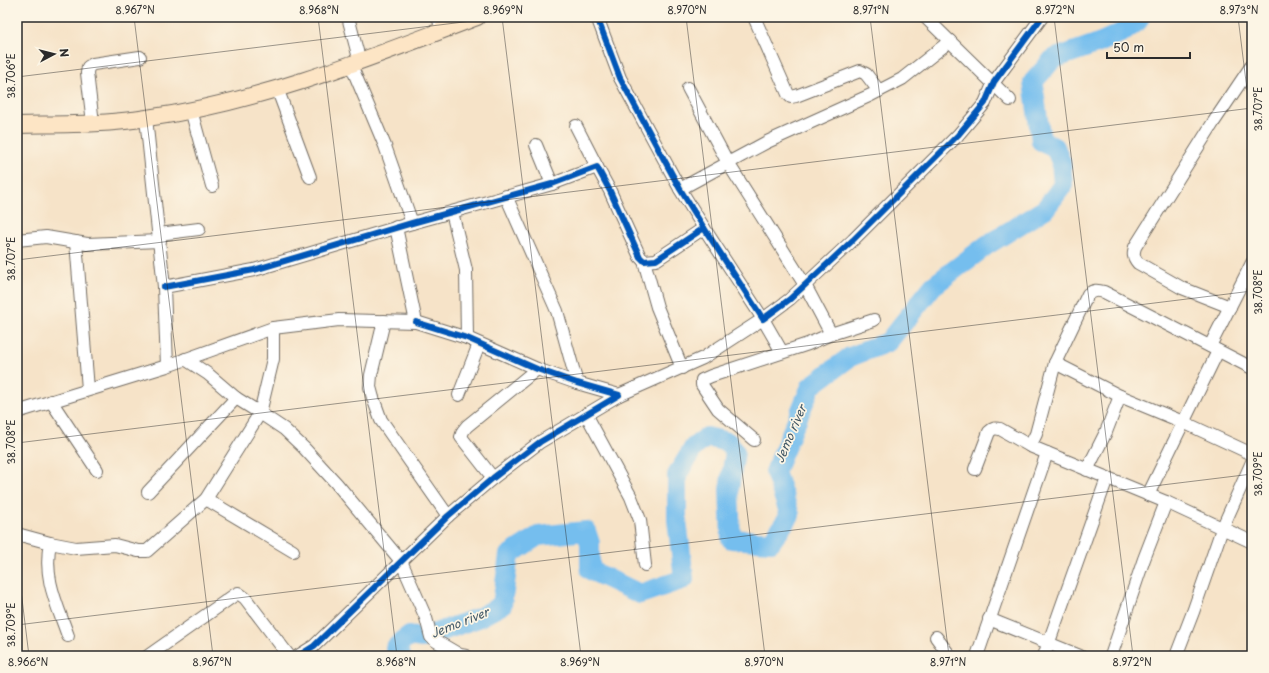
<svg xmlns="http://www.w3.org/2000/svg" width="1269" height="673" font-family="'Playpen Sans',sans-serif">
	<rect width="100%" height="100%" fill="#fcf5e5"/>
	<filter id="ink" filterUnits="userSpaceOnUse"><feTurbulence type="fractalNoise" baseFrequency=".025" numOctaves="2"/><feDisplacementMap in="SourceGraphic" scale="8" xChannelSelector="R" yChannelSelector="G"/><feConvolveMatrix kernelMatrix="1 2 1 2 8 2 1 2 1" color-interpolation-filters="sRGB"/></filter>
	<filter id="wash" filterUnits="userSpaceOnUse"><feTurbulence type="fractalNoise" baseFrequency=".012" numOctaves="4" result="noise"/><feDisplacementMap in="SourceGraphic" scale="16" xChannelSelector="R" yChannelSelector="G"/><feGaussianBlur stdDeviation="0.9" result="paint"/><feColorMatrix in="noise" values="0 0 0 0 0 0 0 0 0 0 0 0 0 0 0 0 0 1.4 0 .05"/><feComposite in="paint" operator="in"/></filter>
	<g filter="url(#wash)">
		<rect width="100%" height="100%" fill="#f6e3c8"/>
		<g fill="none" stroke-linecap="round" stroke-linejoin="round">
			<path stroke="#75beee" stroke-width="20" d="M401,656L395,648L408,636L422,638L478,618L502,605L509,555L538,536L586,531L590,543V570L640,594L684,579L677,520V475L694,447L707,437L728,442L735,452L729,489L731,539L771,542L790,515L775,472L811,386L850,357L888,342L933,286L987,245L1045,209L1063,185L1061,162L1055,147L1041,141L1033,82L1053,59L1099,43L1125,31L1138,21L1140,17"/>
		</g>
	</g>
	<g filter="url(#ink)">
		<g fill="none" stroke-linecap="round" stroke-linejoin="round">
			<defs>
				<g id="street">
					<path d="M348,17L360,62"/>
					<path d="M438,17L442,30"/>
					<path d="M597,17L620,78L680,189L704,228L763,319L790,299L805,285L853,240L958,135L985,103L994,82L1042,17"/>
					<path d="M754,17L788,94L791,97L796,96L860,71L866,74L879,91"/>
					<path d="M925,17L1010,100"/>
					<path d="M351,65L385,146L412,223"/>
					<path d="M277,88L310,177"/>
					<path d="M191,110L212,186"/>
					<path d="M146,118L164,287L167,366"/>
					<path d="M93,123L87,73L88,67L93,64L140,57"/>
					<path d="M576,126L597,167"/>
					<path d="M536,145L552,184"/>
					<path d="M680,189L728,163L688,88"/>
					<path d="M506,196L557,311L577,383"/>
					<path d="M452,212L466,270L467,338"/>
					<path d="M159,234L199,229"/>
					<path d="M17,240L46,237L87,244L160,241"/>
					<path d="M76,242L88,389"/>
					<path d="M644,261L657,307L682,368"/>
					<path d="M164,287L254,270L412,223L552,184L597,167L610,191L640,257L644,261L656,260L704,228"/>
					<path d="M1230,307L1182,288L1138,263C1133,257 1133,254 1135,247L1213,123L1252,65"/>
					<path d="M384,321L371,375L370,387L373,398L381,420L448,516"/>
					<path d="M273,328V359L260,413L284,429L304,448L337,484L401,561L426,618L431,637L436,641L460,655L466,656"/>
					<path d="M831,334L805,285L728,163L767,142L871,95L902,79L950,41"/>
					<path d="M1210,346L1252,263"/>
					<path d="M1055,363L1120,396L1183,422L1252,454"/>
					<path d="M459,395L479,344"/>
					<path d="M619,395L703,358L763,319L782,352"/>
					<path d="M51,401L97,470"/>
					<path d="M17,412L167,366L273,328L339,320L416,322L396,227"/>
					<path d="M586,414L631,497L640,520L645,565"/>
					<path d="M754,440L718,409L702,385V380L711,376L808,344L831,334L874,320"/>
					<path d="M1030,446L1036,434L1055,363L1088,294C1094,290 1097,290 1104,292L1252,368"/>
					<path d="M975,469L989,432C993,428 995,428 1000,429L1030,446L1166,502L1252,542"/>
					<path d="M1087,470L1106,432L1120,396"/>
					<path d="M493,478L461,437L463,431L467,426L537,369"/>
					<path d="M148,492L236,398L208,374L185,359"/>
					<path d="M1148,495L1218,351"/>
					<path d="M206,499L293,551"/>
					<path d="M17,534L50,543L76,548L115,545L138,551H147L206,499L260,413L236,398"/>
					<path d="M50,543C43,578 57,604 68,636"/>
					<path d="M989,619L1080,656"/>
					<path d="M936,637L950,656"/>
					<path d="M148,656L236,594L238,593L245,598L289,656"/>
					<path d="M298,656L314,646L448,516L493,478L540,442L619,395L577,383L537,369L467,338L416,322"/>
					<path d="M977,656L1047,453"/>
					<path d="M1044,656L1107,478"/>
					<path d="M1111,656L1144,559L1166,502"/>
					<path d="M1176,656L1193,612L1222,529L1252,462"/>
				</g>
				<path id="secondary" d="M17,125C60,124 104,125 147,118C261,102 370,58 477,17"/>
			</defs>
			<use href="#street" stroke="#726b62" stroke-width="14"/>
			<use href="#secondary" stroke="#726b62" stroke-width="18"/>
			<use href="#street" stroke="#fff" stroke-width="12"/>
			<use href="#secondary" stroke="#fde5c5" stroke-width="16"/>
			<defs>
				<g id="cycleway">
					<path d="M597,17L620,78L680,189L704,228L763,319L790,299L805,285L853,240L958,135L985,103L994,82L1042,17"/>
					<path d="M164,287L254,270L412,223L552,184L597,167L610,191L640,257L644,261L656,260L704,228"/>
					<path d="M298,656L314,646L448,516L493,478L540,442L619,395L577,383L537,369L467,338L416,322"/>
				</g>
			</defs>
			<use href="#cycleway" stroke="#fcf5e5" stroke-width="8"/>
			<use href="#cycleway" stroke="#0057b8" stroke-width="6"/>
		</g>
	</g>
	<path fill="none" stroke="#2b2b2b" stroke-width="1" stroke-opacity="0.45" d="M134,17L213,656M318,17L397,656M502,17L581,656M686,17L765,656M870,17L949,656M1054,17L1133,656M1238,17L1252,130M17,77L504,17M17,260L1252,108M17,443L1252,291M17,558L29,656M17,625L1252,474"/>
	<g text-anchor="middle" stroke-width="3.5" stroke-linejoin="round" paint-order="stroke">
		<g font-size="12" font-style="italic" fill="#415766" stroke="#fcf5e5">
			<text transform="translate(791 434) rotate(-67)" y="4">Jemo river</text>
			<text transform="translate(460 623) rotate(-22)" y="4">Jemo river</text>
		</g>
	</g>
	<rect width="1269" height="673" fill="none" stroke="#fcf5e5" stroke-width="44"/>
	<g transform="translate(54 54) rotate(83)" stroke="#fcf5e5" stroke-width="3" paint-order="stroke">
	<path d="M0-3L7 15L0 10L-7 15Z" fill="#2b2b2b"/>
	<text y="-6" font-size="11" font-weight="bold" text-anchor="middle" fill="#2b2b2b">N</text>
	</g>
	<path d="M1107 52v6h83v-6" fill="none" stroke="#2b2b2b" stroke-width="2"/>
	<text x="1113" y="52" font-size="12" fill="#2b2b2b" stroke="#fcf5e5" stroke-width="3" paint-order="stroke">50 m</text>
	<rect x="22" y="22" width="1225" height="629" fill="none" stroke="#2b2b2b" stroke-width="1.5"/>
	<g font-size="10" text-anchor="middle" fill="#2b2b2b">
		<text x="135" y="14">8.967°N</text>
		<text x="319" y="14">8.968°N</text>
		<text x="503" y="14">8.969°N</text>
		<text x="687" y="14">8.970°N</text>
		<text x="871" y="14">8.971°N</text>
		<text x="1055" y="14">8.972°N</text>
		<text x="1239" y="14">8.973°N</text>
		<text transform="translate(11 76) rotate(-90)" y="4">38.706°E</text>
		<text transform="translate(1258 109) rotate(-90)" y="4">38.707°E</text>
		<text transform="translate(11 259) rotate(-90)" y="4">38.707°E</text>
		<text transform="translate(1258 292) rotate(-90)" y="4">38.708°E</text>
		<text transform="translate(11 442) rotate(-90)" y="4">38.708°E</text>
		<text transform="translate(1258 474) rotate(-90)" y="4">38.709°E</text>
		<text transform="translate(11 625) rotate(-90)" y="4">38.709°E</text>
		<text x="28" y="666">8.966°N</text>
		<text x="212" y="666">8.967°N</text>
		<text x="396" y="666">8.968°N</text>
		<text x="580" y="666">8.969°N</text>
		<text x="764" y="666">8.970°N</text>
		<text x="948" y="666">8.971°N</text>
		<text x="1132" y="666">8.972°N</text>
	</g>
</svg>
